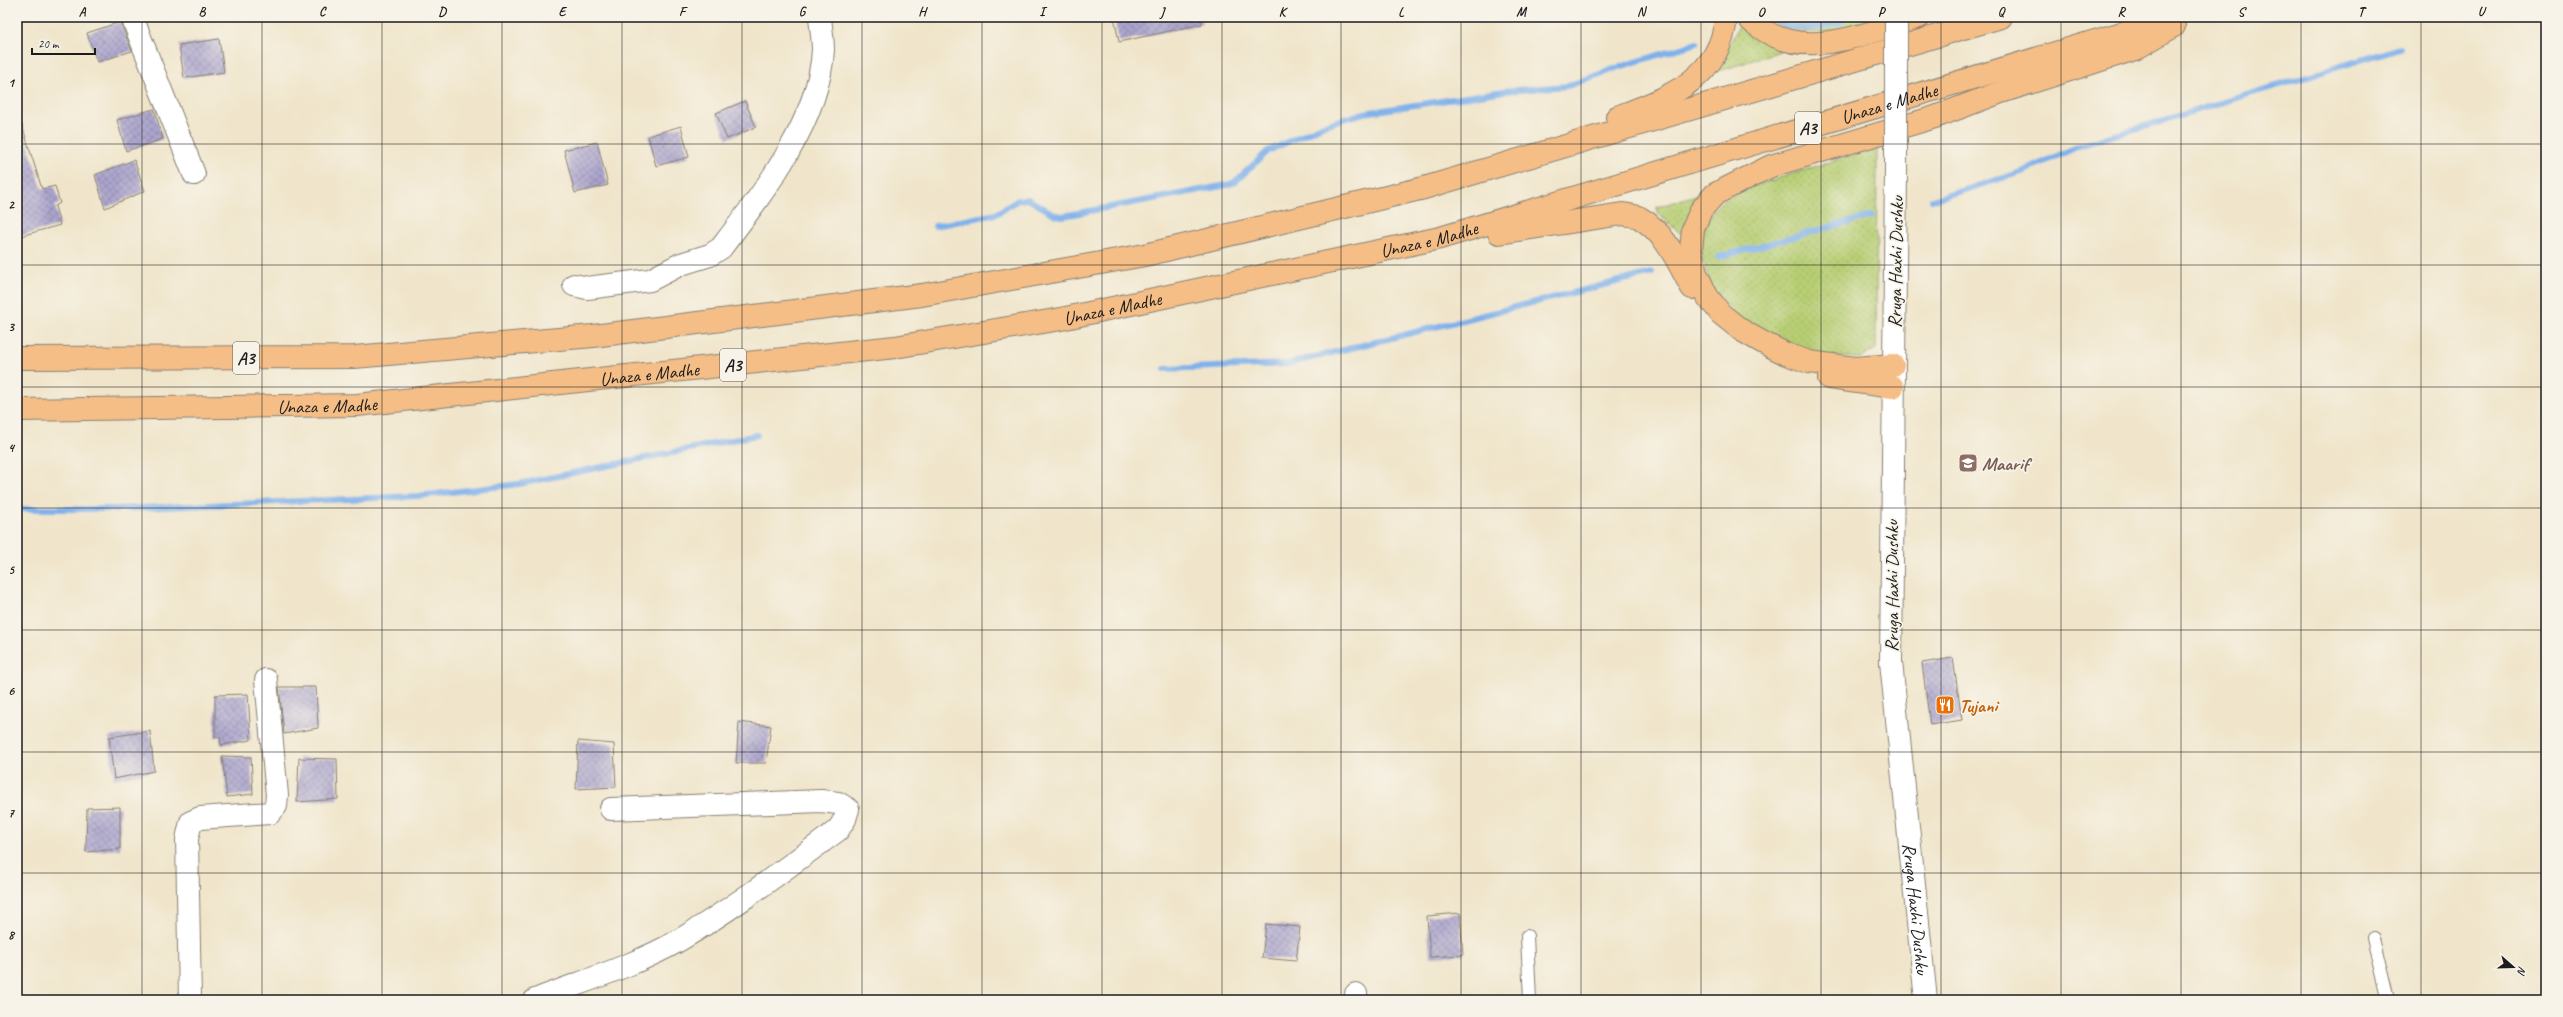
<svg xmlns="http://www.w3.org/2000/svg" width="2563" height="1017" font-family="Caveat,sans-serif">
	<defs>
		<pattern id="green-dots" width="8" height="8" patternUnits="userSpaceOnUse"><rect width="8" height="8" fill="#b7ce73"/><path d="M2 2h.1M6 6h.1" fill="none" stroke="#9db063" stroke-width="1.8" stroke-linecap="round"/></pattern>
		<pattern id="building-cross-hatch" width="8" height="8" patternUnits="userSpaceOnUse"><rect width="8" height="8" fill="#aba4ce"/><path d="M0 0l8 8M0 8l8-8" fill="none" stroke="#8a85a6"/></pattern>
	</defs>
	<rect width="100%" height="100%" fill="#f7f3e8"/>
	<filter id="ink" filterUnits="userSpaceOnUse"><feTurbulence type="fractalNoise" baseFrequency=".025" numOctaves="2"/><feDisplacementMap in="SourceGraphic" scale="8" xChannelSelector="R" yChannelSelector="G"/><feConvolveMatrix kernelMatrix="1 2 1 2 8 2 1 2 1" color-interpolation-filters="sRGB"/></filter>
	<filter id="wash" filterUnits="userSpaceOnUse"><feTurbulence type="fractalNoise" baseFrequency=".012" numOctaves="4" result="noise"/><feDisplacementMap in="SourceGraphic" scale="16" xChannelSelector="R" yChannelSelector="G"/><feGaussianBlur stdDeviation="0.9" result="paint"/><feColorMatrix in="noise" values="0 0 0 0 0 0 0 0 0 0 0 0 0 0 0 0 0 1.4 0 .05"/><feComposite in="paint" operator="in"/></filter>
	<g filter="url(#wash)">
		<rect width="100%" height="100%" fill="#f0e5ca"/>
		<g fill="url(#green-dots)" stroke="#6a7548">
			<path d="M1761,17H1880C1876,21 1864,23 1858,25C1818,36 1798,36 1761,17Z"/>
			<path d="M1740,24L1781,49L1780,51L1720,71L1718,66Z"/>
			<path d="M1877,147L1876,349L1860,358L1807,355L1734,315L1710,285L1702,256L1703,231L1714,209L1722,202L1744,189Z"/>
			<path d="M1696,195L1700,196L1682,235L1657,213V207Z"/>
		</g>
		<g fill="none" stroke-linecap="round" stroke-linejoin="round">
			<g stroke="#7fb1eb" stroke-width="6">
				<path d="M1771,17C1793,33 1817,28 1841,22"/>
				<path d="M1932,200L2022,172L2079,146L2400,48"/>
				<path d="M935,226L996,214L1018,200L1028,199L1056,215L1063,216L1227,185L1235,182L1268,151L1324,125L1364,113L1504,91L1568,86L1616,68L1697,43"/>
				<path d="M1719,257L1871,216"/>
				<path d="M1165,369L1287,364L1652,273"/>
				<path d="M17,509H118L418,496L519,484L757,435"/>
			</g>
		</g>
		<g id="blocks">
			<g fill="url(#building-cross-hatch)">
				<path d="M1114,17H1201L1202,24L1119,42Z"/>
				<path d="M120,22L132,51L97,62L87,33Z"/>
				<path d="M219,39L224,72L184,78L179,45Z"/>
				<path d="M745,101L756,127L727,139L716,113Z"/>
				<path d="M154,109L163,139L126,151L117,120Z"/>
				<path d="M21,122L42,189L55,186L60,203L55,206L60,225L17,237V123Z"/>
				<path d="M681,126L689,157L656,166L648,136Z"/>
				<path d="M597,142L608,185L575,193L564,150Z"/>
				<path d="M134,160L145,191L105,208L95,175Z"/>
				<path d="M1953,658L1962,720L1930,725L1922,663Z"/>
				<path d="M279,687H316L318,728L284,734Z"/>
				<path d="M248,694L251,740L221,745L220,737H215V695Z"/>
				<path d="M739,722L771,726L766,763H736Z"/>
				<path d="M150,731L154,771L114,779L109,737Z"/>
				<path d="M578,741L614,744L616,787L576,789Z"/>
				<path d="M222,756L251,757L253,794L227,797Z"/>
				<path d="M299,758L337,759L338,799L297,802Z"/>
				<path d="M120,807V849L86,852L87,808Z"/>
				<path d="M1460,913L1463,955L1430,957L1427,916Z"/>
				<path d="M1266,924L1300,927L1296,961L1262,958Z"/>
			</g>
		</g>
	</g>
	<g filter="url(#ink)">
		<use href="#blocks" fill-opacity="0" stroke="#868073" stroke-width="1"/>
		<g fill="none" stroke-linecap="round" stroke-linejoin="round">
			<defs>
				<g id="service">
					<path d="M1527,936L1530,1000"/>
					<path d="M2373,938L2388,1000"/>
				</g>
				<g id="minor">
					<path d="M132,17L194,174"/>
					<path d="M574,285L587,288L650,280L681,264L710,255L721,248C763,193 819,122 823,50C823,40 821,28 820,17"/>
					<path d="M1356,994L1357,1000"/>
					<path d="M190,1000L187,839L191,822L200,818L270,813L276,806L277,795L266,680"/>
					<path d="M535,1000C583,981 634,966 678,941C734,908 786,868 838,830L845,819L848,809L838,803L821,801L611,809"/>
				</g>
				<g id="tertiary">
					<path id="s1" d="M1896,170L1891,662L1926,1000"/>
				</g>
				<g id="trunk">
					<path d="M1748,17C1751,22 1757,25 1762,29C1808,61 1872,31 1919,17"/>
					<path d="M1617,117C1667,98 1721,79 1726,17"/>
					<path d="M1499,233L1622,214C1627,215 1636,215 1640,218C1666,233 1678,263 1692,288"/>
					<path d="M17,358L354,357L593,336L922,295L1145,255L1424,188L2001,17"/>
					<path d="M1893,365L1855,368L1809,362L1786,354L1762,342L1741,330L1721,314L1707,296L1696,273L1691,250L1693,229L1701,210L1715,194L1771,166L1935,117L2001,92L2135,49L2174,26"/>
					<path d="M1829,378L1893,387"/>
					<path id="s2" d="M17,410L357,405L895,347L1061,319L1440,238L2175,17"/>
				</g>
			</defs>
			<use href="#service" stroke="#868073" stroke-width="14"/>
			<use href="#minor" stroke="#868073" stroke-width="24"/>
			<use href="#tertiary" stroke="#868073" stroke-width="24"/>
			<use href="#trunk" stroke="#868073" stroke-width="24"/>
			<use href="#service" stroke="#fff" stroke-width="12"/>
			<use href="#minor" stroke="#fff" stroke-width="22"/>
			<use href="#tertiary" stroke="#fff" stroke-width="22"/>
			<use href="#trunk" stroke="#f6be87" stroke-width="22"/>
			<defs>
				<path id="tertiary-bridge" d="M1896,170V17"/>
			</defs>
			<use href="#tertiary-bridge" stroke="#868073" stroke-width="24" stroke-linecap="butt"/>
			<use href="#tertiary-bridge" stroke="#fff" stroke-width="22"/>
		</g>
	</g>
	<path fill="none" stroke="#1c1c1c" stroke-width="1" stroke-opacity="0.55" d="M142,17V1000M262,17V1000M382,17V1000M502,17V1000M622,17V1000M742,17V1000M862,17V1000M982,17V1000M1102,17V1000M1222,17V1000M1341,17V1000M1461,17V1000M1581,17V1000M1701,17V1000M1821,17V1000M1941,17V1000M2061,17V1000M2181,17V1000M2301,17V1000M2421,17V1000M17,144H2546M17,265H2546M17,387H2546M17,508H2546M17,630H2546M17,752H2546M17,873H2546"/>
	<defs>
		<symbol id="school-square" viewBox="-11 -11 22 22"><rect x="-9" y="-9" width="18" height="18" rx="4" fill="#8d6e63" stroke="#f7f3e8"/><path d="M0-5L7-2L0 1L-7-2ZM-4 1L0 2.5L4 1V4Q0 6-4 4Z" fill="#fff"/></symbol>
		<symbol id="restaurant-square" viewBox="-11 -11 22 22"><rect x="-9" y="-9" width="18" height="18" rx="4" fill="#e8710a" stroke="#f7f3e8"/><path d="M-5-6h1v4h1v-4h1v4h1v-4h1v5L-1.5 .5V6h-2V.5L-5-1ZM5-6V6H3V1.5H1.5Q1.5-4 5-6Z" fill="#fff"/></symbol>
	</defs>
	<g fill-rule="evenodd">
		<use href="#school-square" x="1957" y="452" width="22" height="22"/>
		<use href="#restaurant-square" x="1934" y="694" width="22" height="22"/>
	</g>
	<g text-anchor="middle" stroke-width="3.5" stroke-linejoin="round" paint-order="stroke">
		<g fill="#f7f3e8" stroke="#5e5c59" stroke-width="1">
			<rect x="1795" y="112" width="26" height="32" rx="3"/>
			<rect x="233" y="342" width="26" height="32" rx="3"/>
			<rect x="720" y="349" width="26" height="32" rx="3"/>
		</g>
		<g font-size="18" font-weight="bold" fill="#1c1c1c">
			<text x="1808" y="134">A3</text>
			<text x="246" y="364">A3</text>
			<text x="733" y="371">A3</text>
		</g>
		<g font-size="19" fill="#1c1c1c" stroke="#f7f3e8">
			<text dy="7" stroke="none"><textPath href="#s2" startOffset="1906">Unaza e Madhe</textPath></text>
			<text dy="7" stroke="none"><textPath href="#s2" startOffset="1426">Unaza e Madhe</textPath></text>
			<text transform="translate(1895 262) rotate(-89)" y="7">Rruga Haxhi Dushku</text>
			<text dy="7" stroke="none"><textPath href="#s2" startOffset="1102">Unaza e Madhe</textPath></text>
			<text dy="7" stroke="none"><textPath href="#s2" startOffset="634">Unaza e Madhe</textPath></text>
			<text dy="7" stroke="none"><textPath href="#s2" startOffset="310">Unaza e Madhe</textPath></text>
			<text transform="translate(1891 586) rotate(-90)" y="7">Rruga Haxhi Dushku</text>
			<text dy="7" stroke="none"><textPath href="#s1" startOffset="740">Rruga Haxhi Dushku</textPath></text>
		</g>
		<g font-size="19" font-weight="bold" fill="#785e54" stroke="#f7f3e8" text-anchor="start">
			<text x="1982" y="470">Maarif</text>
		</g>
		<g font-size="19" font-weight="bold" fill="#c56008" stroke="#f7f3e8" text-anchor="start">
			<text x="1959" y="712">Tujani</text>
		</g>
	</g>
	<rect width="2563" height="1017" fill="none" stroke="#f7f3e8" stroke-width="44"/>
	<g transform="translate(2513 967) rotate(110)" stroke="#f7f3e8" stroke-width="3" paint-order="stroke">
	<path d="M0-3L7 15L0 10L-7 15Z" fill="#1c1c1c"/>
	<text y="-6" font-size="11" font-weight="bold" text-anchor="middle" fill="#1c1c1c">N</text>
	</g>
	<path d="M32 48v6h63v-6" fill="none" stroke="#1c1c1c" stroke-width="2"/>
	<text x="38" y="48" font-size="12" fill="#1c1c1c" stroke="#f7f3e8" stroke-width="3" paint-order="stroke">20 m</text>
	<rect x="22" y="22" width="2519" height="973" fill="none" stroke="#1c1c1c" stroke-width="1.5"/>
	<g font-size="13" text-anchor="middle" font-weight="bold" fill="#1c1c1c">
		<text x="82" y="16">A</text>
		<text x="202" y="16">B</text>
		<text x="322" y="16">C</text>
		<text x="442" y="16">D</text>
		<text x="562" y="16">E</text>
		<text x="682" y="16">F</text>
		<text x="802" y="16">G</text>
		<text x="922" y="16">H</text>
		<text x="1042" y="16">I</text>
		<text x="1162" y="16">J</text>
		<text x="1282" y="16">K</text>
		<text x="1401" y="16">L</text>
		<text x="1521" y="16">M</text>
		<text x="1641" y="16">N</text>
		<text x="1761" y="16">O</text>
		<text x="1881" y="16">P</text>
		<text x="2001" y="16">Q</text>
		<text x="2121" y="16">R</text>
		<text x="2241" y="16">S</text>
		<text x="2361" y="16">T</text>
		<text x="2481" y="16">U</text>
		<text x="11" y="87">1</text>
		<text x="11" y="209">2</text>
		<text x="11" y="331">3</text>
		<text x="11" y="452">4</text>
		<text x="11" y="574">5</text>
		<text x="11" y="695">6</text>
		<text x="11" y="817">7</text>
		<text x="11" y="939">8</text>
	</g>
</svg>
